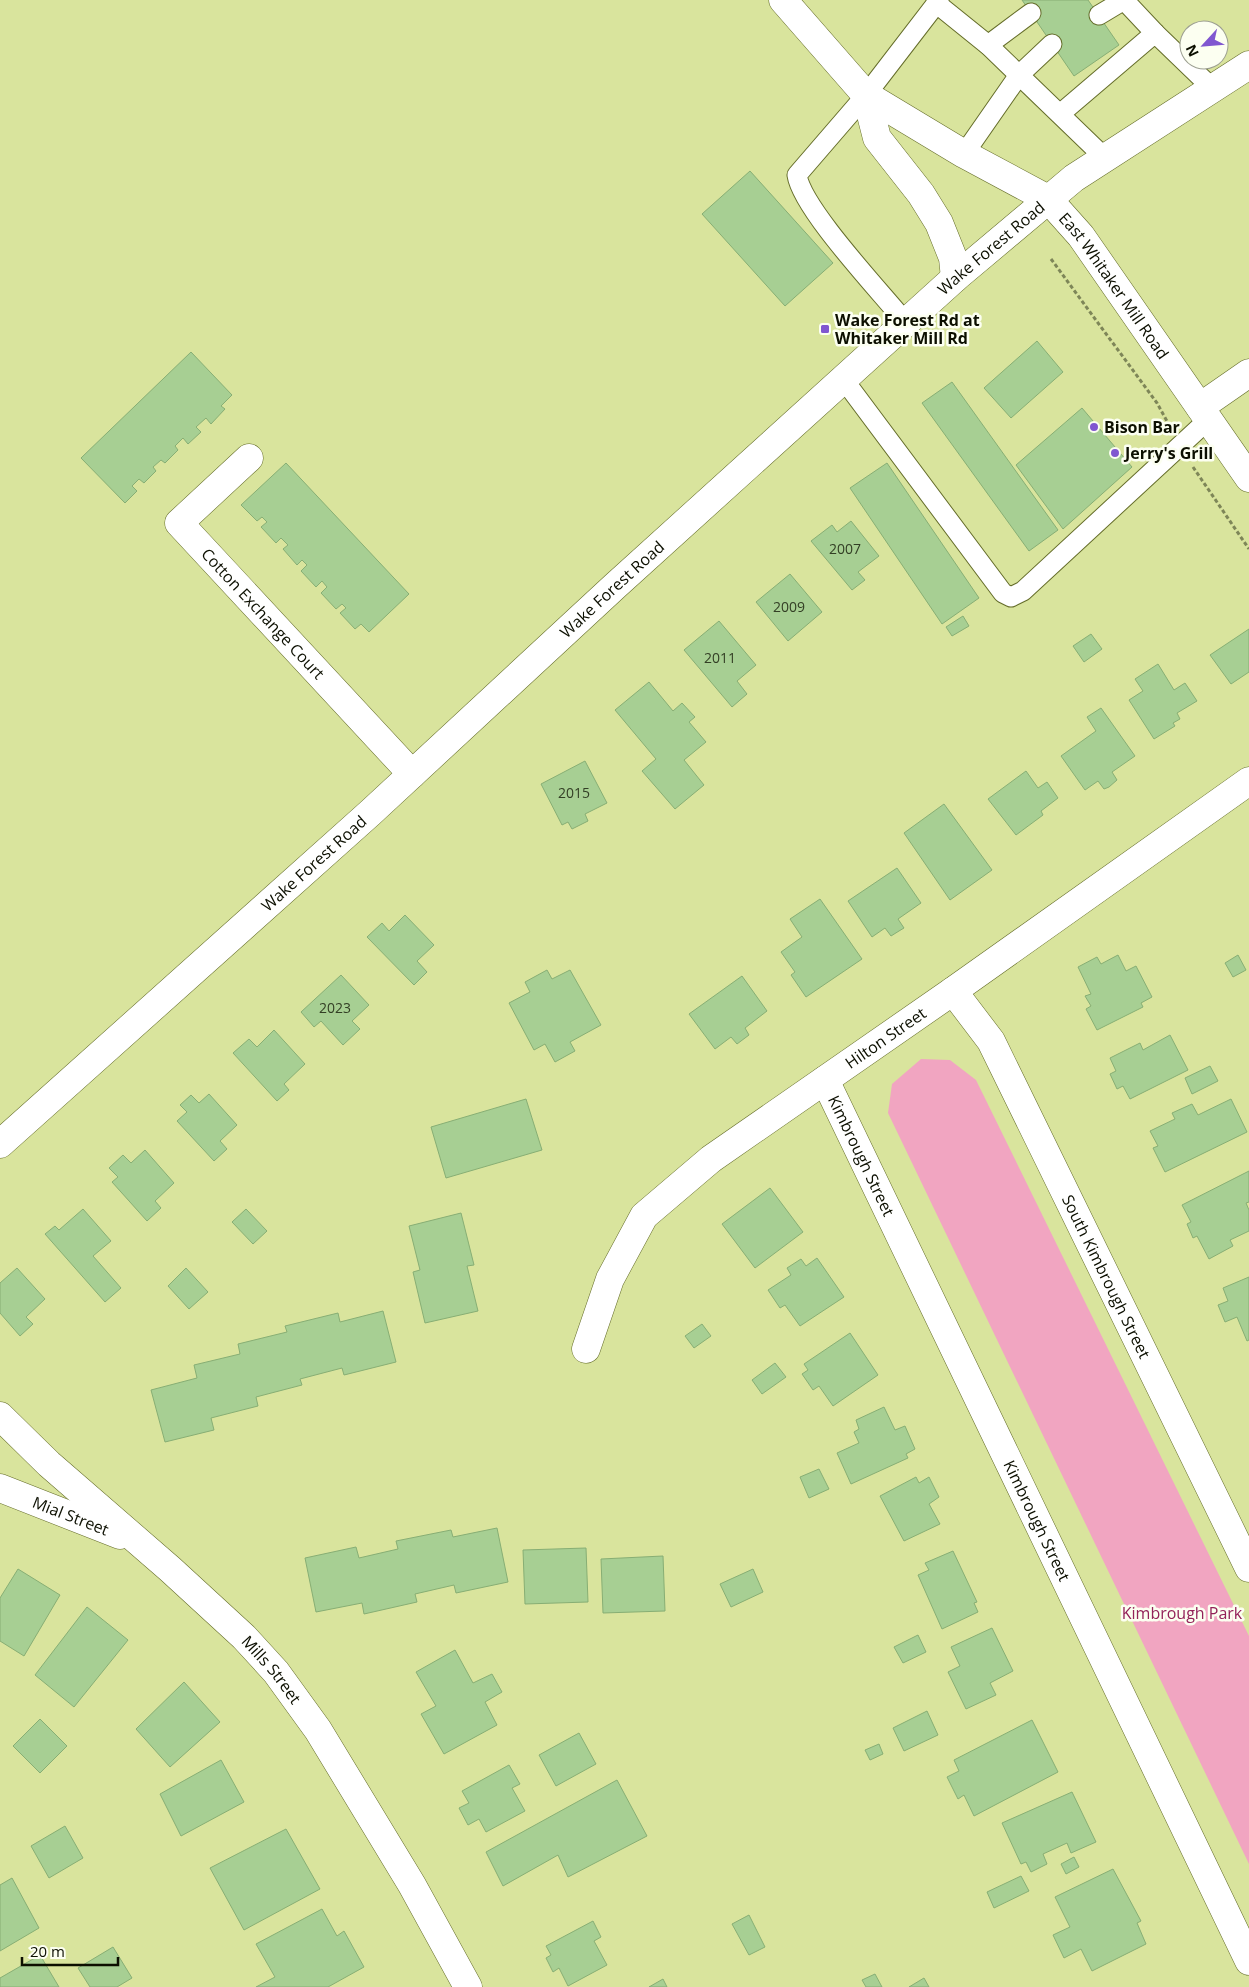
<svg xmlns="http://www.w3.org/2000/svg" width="1249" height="1987" font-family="'Open Sans',sans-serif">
	<rect width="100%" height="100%" fill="#d9e49d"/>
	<path fill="#f1a5c1" d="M921,1059L950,1060L976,1080L1249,1636V1864L888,1113L892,1084Z"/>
	<g fill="#a7cf93" stroke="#87ae74">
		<path d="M1022,0H1088L1119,45L1074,76Z"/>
		<path d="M750,171L833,263L785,306L702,214Z"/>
		<path d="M1037,341L1063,372L1011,418L984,388Z"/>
		<path d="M191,352L232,395L221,406L225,409L211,424L206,418L196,427L201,432L188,444L183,438L175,446L178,450L165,463L161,460L153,467L156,471L144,483L139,479L132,486L137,491L125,503L81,458Z"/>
		<path d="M952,382L1058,530L1029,551L922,403Z"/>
		<path d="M1082,408L1132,467L1063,529L1016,465Z"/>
		<path d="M286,463L409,594L369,632L361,624L355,629L340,613L346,608L342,604L336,609L321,593L327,587L322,581L316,587L301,571L307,565L302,560L297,565L283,549L288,545L281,538L276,543L261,527L267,522L262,517L257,521L241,505Z"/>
		<path d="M887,463L979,598L942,624L850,488Z"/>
		<path d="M851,521L879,556L858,572L865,580L852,590L811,541L832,525L837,532Z"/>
		<path d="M790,574L822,612L788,641L756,602Z"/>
		<path d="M963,616L969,626L952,636L946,627Z"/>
		<path d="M719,621L756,665L737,681L747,694L732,707L684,650Z"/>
		<path d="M1249,629V672L1231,684L1210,655Z"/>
		<path d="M1091,634L1102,649L1084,662L1073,646Z"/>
		<path d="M1158,664L1174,690L1185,683L1197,701L1177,713L1180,719L1173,723L1175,726L1154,739L1129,700L1143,691L1135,679Z"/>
		<path d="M649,682L673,711L682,703L695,717L689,722L706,742L684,760L704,785L675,809L642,771L656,759L615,710Z"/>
		<path d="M1101,708L1135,756L1112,772L1117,780L1109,787L1104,789L1098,781L1085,790L1061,756L1096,731L1087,717Z"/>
		<path d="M585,761L607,803L585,814L588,821L572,829L568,822L562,825L541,784Z"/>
		<path d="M1026,771L1038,788L1047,782L1058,798L1041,811L1043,815L1016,835L988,799Z"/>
		<path d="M944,804L992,870L950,900L904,833Z"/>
		<path d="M897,868L921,903L898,919L904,928L899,931L891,936L885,928L872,937L848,901Z"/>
		<path d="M820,899L862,959L806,997L791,975L795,972L781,952L802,937L790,919Z"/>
		<path d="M405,915L434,945L417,961L427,972L414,985L367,937L382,923L389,931Z"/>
		<path d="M1118,955L1126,971L1136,966L1152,997L1141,1003L1143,1007L1097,1030L1086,1009L1091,1006L1085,996L1091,994L1078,967L1097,957L1101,964Z"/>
		<path d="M1238,955L1246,970L1233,977L1225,963Z"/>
		<path d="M547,970L552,979L570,970L601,1025L570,1042L575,1051L555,1062L545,1044L534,1050L509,1003L530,992L525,982Z"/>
		<path d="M341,975L369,1005L352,1021L360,1029L343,1045L321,1021L314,1027L301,1012Z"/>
		<path d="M742,976L767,1011L745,1028L749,1035L737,1044L731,1037L715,1049L689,1014Z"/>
		<path d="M274,1030L305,1064L284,1084L289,1090L277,1101L233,1053L249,1039L257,1047Z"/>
		<path d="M1170,1035L1188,1070L1130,1099L1123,1086L1117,1089L1110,1074L1116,1071L1110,1058L1140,1043L1143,1050Z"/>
		<path d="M1210,1066L1218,1081L1192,1094L1185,1078Z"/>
		<path d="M209,1094L237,1125L220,1141L227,1149L214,1161L177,1121L187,1112L180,1105L191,1095L199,1103Z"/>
		<path d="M526,1099L542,1150L446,1178L431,1127Z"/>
		<path d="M1231,1099L1247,1132L1165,1172L1153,1148L1158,1146L1150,1131L1175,1119L1172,1113L1192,1104L1198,1115Z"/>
		<path d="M145,1150L174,1183L155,1201L161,1208L147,1221L112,1182L118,1177L109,1168L123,1155L131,1163Z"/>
		<path d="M1249,1171V1202L1246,1203L1249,1210V1231L1230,1240L1233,1246L1209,1259L1197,1236L1193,1238L1187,1224L1191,1222L1182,1205Z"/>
		<path d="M770,1188L803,1232L755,1268L722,1224Z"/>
		<path d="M83,1209L111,1241L93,1256L121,1288L105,1302L45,1234L55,1226L59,1230Z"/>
		<path d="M246,1209L267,1231L253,1244L232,1222Z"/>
		<path d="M461,1213L474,1265L467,1266L478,1311L425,1323L413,1272L420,1270L409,1226Z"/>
		<path d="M817,1258L844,1297L800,1326L785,1305L780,1308L768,1290L791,1275L787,1268L801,1259L806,1266Z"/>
		<path d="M17,1268L45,1299L26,1317L33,1324L20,1336L0,1313V1283Z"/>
		<path d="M186,1268L208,1292L189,1309L168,1286Z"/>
		<path d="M1249,1277V1340L1247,1341L1237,1317L1225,1322L1218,1305L1228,1301L1223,1288Z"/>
		<path d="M383,1311L396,1362L344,1375L342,1368L300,1379L302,1385L256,1397L258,1406L211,1418L214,1430L165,1442L151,1390L197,1378L194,1365L240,1354L238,1344L287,1332L285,1326L338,1313L340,1322Z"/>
		<path d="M702,1324L711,1336L694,1348L685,1336Z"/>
		<path d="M850,1333L878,1375L833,1406L819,1386L813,1390L802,1374L808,1370L804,1364Z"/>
		<path d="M775,1363L786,1377L762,1394L752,1380Z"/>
		<path d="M884,1407L895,1430L905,1426L915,1449L906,1454L908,1458L851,1484L837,1453L859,1443L854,1432L859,1429L856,1420Z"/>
		<path d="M819,1469L829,1489L809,1498L800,1477Z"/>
		<path d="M916,1477L919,1483L929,1477L939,1497L929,1504L940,1524L904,1541L880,1496Z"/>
		<path d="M497,1528L508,1582L456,1593L454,1585L415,1594L417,1602L364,1614L362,1603L316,1612L305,1558L356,1547L359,1558L398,1549L396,1541L451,1530L453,1537Z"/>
		<path d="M586,1548L588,1602L525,1604L523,1550Z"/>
		<path d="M953,1551L977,1602L974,1603L978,1612L942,1629L918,1575L929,1570L925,1563Z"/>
		<path d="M663,1556L665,1611L603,1613L601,1559Z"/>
		<path d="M18,1569L60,1595L24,1656L0,1641V1598Z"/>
		<path d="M753,1569L763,1592L731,1607L720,1584Z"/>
		<path d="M87,1607L128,1640L74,1707L35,1675Z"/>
		<path d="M992,1628L1013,1671L990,1683L996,1695L966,1709L948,1672L960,1666L951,1647Z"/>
		<path d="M918,1635L926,1652L903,1663L894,1647Z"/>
		<path d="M455,1650L473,1683L492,1674L502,1692L485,1702L497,1725L444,1754L421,1714L436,1706L416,1672Z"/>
		<path d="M184,1682L220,1722L170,1767L136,1729Z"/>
		<path d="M927,1711L938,1735L904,1751L893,1728Z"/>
		<path d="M40,1719L67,1746L40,1773L13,1746Z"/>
		<path d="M1032,1720L1058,1772L974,1816L964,1795L958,1799L947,1777L959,1771L954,1760Z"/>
		<path d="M579,1733L596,1764L556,1786L539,1755Z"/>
		<path d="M879,1744L883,1754L870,1760L865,1750Z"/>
		<path d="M221,1760L244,1802L181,1836L160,1794Z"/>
		<path d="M509,1765L520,1784L512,1788L525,1811L486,1832L479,1819L468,1825L459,1808L469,1803L462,1791Z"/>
		<path d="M617,1780L647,1836L568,1877L558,1855L503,1886L486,1852Z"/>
		<path d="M1072,1792L1096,1842L1071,1853L1067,1843L1043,1854L1047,1864L1031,1872L1026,1862L1021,1864L1002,1823Z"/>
		<path d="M65,1826L83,1858L49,1878L31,1846Z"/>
		<path d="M286,1829L320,1889L244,1930L210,1868Z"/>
		<path d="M1074,1857L1079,1867L1066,1874L1061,1864Z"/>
		<path d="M1113,1869L1141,1921L1137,1923L1146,1944L1092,1971L1081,1949L1064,1958L1053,1935L1070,1927L1055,1897Z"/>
		<path d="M1021,1876L1029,1891L994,1908L987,1892Z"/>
		<path d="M12,1878L39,1928L0,1951V1885Z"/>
		<path d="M322,1909L337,1936L344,1931L364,1967L328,1987H256L275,1977L256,1944Z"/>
		<path d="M749,1915L765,1947L749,1955L732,1924Z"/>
		<path d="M593,1921L601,1937L594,1941L607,1965L568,1986L559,1968L553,1972L546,1958L551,1955L546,1946Z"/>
		<path d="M113,1947L132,1978L117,1987H90L78,1968Z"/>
		<path d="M40,1955L59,1987H0V1978Z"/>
		<path d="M875,1974L882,1987H866L862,1980Z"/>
		<path d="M924,1978L929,1987H909Z"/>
		<path d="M663,1979L667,1987H649Z"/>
	</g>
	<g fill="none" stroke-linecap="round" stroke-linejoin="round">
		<defs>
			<g id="lane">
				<path d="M1124,0L1155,33"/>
				<path d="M936,3L988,45L1019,75L1052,44"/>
				<path d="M1099,15L1124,0"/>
				<path d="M988,45L1031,13"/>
				<path d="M1060,114L1155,33L1212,88"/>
				<path d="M964,154L1019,75L1105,158"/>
				<path d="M906,323C881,292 802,209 797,175L866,95L939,0"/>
				<path d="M844,380L1003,593L1011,597L1023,591L1209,419"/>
			</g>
			<g id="street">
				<path d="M1200,407L1249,373"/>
				<path id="s1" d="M249,458L179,523L412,774"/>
				<path id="s2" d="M953,991L991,1041L1249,1568"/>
				<path id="s3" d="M825,1080L1249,1961"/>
				<path id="s4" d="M586,1349L610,1279L644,1216L711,1159L953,991L1249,781"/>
				<path id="s5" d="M0,1416L49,1464L170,1569L244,1637L276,1672L318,1730L412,1885L468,1987"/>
				<path id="s6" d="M0,1488L120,1535"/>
			</g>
			<g id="secondary">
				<path id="s7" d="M783,0L866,95L964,154L1048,199L1081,236L1249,478"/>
				<path d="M866,95L877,138L921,194L939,223L953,258L955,278"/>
			</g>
			<g id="primary">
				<path id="s8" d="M0,1144L370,813L615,586L955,278L1074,178L1249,65"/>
			</g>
		</defs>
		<use href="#lane" stroke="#656d2a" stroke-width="21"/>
		<use href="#street" stroke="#656d2a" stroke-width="29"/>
		<use href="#secondary" stroke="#656d2a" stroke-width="29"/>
		<use href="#primary" stroke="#656d2a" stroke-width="29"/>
		<g stroke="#7e8658" stroke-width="3" stroke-dasharray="4 2.5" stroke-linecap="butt">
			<path d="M1051,259L1157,403L1168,423"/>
			<path d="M1193,467L1249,549"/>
		</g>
		<use href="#lane" stroke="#fff" stroke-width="19"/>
		<use href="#street" stroke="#fff" stroke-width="28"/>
		<use href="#secondary" stroke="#fff" stroke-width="28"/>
		<use href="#primary" stroke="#fff" stroke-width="28"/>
	</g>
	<g fill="#8057d0" stroke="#fcfff1" stroke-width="2">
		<rect x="820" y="324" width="10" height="10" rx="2.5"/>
		<circle cx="1094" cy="427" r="5"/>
		<circle cx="1115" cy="453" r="5"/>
	</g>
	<g text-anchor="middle" stroke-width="5" stroke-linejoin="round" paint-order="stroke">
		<g font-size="14" fill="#333f25">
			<text x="845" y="554">2007</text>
			<text x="789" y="612">2009</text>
			<text x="720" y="663">2011</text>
			<text x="574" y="798">2015</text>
			<text x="335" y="1013">2023</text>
		</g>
		<g font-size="16" fill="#0c0f00" stroke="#fcfff1">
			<text dy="6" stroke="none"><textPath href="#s8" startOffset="1336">Wake Forest Road</textPath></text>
			<text dy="6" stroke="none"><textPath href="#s7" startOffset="445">East Whitaker Mill Road</textPath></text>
			<text dy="6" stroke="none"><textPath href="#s8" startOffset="826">Wake Forest Road</textPath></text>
			<text dy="6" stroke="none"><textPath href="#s1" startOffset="219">Cotton Exchange Court</textPath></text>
			<text dy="6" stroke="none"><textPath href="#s8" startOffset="421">Wake Forest Road</textPath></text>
			<text dy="6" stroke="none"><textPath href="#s4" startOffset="446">Hilton Street</textPath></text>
			<text dy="6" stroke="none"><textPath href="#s3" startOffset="84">Kimbrough Street</textPath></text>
			<text dy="6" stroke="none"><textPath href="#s2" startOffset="325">South Kimbrough Street</textPath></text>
			<text dy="6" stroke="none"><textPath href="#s6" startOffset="76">Mial Street</textPath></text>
			<text dy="6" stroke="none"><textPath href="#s3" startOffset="489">Kimbrough Street</textPath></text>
			<text dy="6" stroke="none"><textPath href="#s5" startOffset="372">Mills Street</textPath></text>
		</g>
		<g font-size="16" font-weight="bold" fill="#0c0f00" stroke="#fcfff1" text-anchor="start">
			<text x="835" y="326">Wake Forest Rd at<tspan x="835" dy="18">Whitaker Mill Rd</tspan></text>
			<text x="1104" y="433">Bison Bar</text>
			<text x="1125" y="459">Jerry's Grill</text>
		</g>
		<g font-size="16" fill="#932259" stroke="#fcfff1">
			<text x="1182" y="1619">Kimbrough Park</text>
		</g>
	</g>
	<g transform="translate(1204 45) rotate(244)"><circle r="24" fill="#fcfff1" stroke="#9c9f91"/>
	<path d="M0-4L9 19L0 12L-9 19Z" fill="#8057d0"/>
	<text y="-8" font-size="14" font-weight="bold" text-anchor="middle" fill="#0c0f00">N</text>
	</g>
	<path d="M22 1957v8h96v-8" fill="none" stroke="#0c0f00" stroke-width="2.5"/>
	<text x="30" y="1957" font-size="15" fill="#0c0f00" stroke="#fcfff1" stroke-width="4" paint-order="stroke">20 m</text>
</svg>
